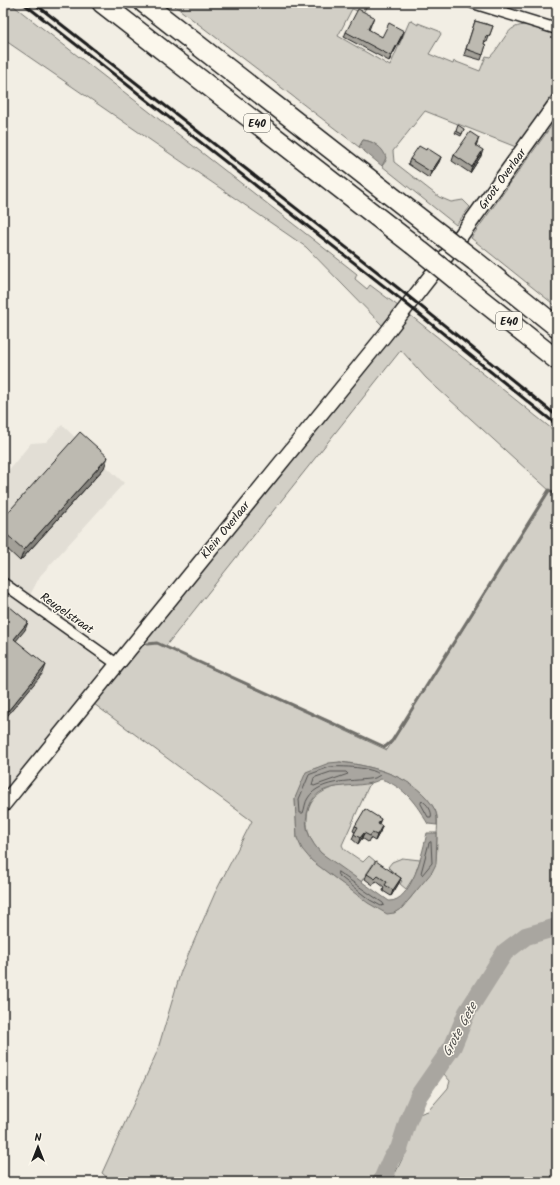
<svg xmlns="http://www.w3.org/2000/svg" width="560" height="1185" font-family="Kalam,sans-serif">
	<rect width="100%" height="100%" fill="#f2eee4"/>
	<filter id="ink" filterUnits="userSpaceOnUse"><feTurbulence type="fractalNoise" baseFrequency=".025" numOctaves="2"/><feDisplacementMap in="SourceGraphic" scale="8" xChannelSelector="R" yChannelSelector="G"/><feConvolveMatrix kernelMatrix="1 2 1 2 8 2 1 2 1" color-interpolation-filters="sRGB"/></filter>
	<g filter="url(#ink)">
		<g fill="#e2ded5">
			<path d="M62,425L124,483L40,576L29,597L3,579V498L9,491L3,486V477L31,443L46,442Z"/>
			<path d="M3,588L102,662V670L3,792Z"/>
		</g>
		<g fill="#d2cfc6" stroke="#777671" fill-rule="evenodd">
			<path d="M3,3H10L310,237L357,274L355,279L367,289L370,285L398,306L382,325L306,247L3,39Z"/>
			<path d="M171,3H371L368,4L363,13L352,9L338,36L390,66L410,20L418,25V23L439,31L441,34L429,54L453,64L454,61L480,71L486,56L490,57C497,50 501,42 507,34C518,18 542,28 557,32V88L516,147L425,111L393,151L394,162L439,197L451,202L463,200L470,207L456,225L382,166L386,161C382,150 376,141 363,140L359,147Z"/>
			<path d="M557,118V307L471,238Z"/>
			<path d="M410,315L557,433V1182H391L405,1153L416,1115L428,1111L448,1088L450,1081L444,1074L485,992L477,985L458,1020L446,1049L411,1099L397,1145L387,1157L377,1182H112L102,1173L157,1052L181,971L215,893L252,821L94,704ZM401,350L426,378L550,491L387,750L165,647ZM340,762C375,766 416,777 435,810C439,817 437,829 437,837C436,861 439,860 424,880C415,892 407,905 394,913L340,882L316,863L297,838L295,798L313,769Z"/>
			<path d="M370,783L342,845L344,849L363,862L369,856L375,861L361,882C346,871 326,861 315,846C309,838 307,829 307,820C307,786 344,784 370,783Z"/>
			<path d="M402,858L420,860L415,875L406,889L400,884L402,881L388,867L392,862Z"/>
		</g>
		<g fill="#a9a6a0" stroke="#716f6b">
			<path d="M363,140C373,141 384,148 386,158L382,166L359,147Z"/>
			<path d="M340,762C373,766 418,777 435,810C437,814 437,820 437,825L428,824C416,804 405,787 381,779C357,793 314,774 307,814C304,829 311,842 321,853L389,901C412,902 423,850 427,833H437L436,864L432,872L402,908L394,913L387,914L368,903L312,861L302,849L297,838L295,798L306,772L329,763Z"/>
		</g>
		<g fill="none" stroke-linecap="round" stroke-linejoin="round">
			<g stroke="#545351" stroke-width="1">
				<path d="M330,767C340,766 374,767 380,775L375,778C356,782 320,778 308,798C305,802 305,808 303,813H300L299,799L309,775Z"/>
				<path d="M331,772H346L348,774L314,786L312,785L314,778Z"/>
				<path d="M422,801C427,803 433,812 431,817H428L421,804Z"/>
				<path d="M431,842L432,863L422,875L421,873L429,843Z"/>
				<path d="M338,872L383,903L384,905L381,906L370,900L338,875Z"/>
			</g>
			<path stroke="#716f6b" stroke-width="3" d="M147,644L157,643L385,747L392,741L549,490L557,496"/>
			<path stroke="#a9a6a0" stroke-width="18" d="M381,1182L391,1159L399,1149L408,1121L419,1095L453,1046L467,1012L505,952L526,936L557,927"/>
			<defs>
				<g id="minor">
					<path d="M473,3L557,29"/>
					<path d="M3,583L117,664"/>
				</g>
				<path id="secondary" d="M3,805L384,336L447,255L557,102"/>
				<g id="motorway">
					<path d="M102,3L412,244"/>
					<path d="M144,3L427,224"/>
					<path d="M475,261L557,327"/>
					<path d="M460,283L557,360"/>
				</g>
			</defs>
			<use href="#minor" stroke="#1c1c1c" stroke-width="13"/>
			<use href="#secondary" stroke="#1c1c1c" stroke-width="17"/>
			<use href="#motorway" stroke="#1c1c1c" stroke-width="22"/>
			<use href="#minor" stroke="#fbf7ec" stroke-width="10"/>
			<use href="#secondary" stroke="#fbf7ec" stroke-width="14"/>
			<use href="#motorway" stroke="#fbf7ec" stroke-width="19"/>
			<g stroke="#1c1c1c" stroke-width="3">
				<path d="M23,3L394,294L557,425"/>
				<path d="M34,3L398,288L557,416"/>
			</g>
			<defs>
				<g id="motorway-bridge">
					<path d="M427,224L475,261"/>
					<path d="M412,244L460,283"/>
				</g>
			</defs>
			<use href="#motorway-bridge" stroke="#1c1c1c" stroke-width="22" stroke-linecap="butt"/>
			<use href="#motorway-bridge" stroke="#fbf7ec" stroke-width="19"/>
		</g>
		<g fill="#a3a098" stroke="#1c1c1c">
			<path d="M374,17L369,30L382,37H402L389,61L344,37L346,32Z"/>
			<path d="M475,21L493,26L487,42L484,41V44L486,45L481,60L464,55Z"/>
			<path d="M464,129L461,136L455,133L456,131Z"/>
			<path d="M479,138L476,146L481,156L470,173L452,161L454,155Z"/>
			<path d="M426,150L441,157L439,162L429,178L408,164L410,159Z"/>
			<path d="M104,468L20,561L3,545V518Z"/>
			<path d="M381,819L379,824L382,826L380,832L375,841L370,838L368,842L362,838L358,844L352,839L355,832L353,831L355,826Z"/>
			<path d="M367,874L401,878L399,883L391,896L383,891L384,887L376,881L373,885L365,879Z"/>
		</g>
		<g fill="#84827c" stroke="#1c1c1c">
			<path d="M404,31L402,37L389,61L391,56Z"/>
			<path d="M483,150L481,156L470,173L472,167Z"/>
			<path d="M441,157L439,162L429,178L431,172Z"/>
			<path d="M108,457L104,468L20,561L24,550Z"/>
			<path d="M28,622L25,630L11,647L14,639Z"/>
			<path d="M46,665L43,673L3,721V717Z"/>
			<path d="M382,826L380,832L375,841L377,835Z"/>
			<path d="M364,833L362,838L358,844L360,838Z"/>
			<path d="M401,878L399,883L391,896L393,890Z"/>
		</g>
		<g fill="#bdbab1" stroke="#1c1c1c">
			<path d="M358,9L374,17L368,29L382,37L389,23L404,31L391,56L346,32Z"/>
			<path d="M475,21L493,26L489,37L486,36L484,44L486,45L483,55L466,49Z"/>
			<path d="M458,125L464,129L462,134L456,131Z"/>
			<path d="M470,132L479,138L475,145L483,150L472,167L454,155Z"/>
			<path d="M419,146L426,150L427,148L441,157L431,172L410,159Z"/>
			<path d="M80,432L108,457L24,550L3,531V518Z"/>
			<path d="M3,601L28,622L14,639L46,665L3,717Z"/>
			<path d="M365,809L381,819L378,824L382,826L377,835L372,833L370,836L364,833L360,838L354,834L358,827L355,826Z"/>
			<path d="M376,861L401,878L393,890L385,885L387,882L378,876L375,879L367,874Z"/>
		</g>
	</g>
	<g text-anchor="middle" stroke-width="3" stroke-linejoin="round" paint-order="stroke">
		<g fill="#fbf7ec" stroke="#5f5e5a" stroke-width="1">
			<rect x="244" y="114" width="26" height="18" rx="3"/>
			<rect x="496" y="312" width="26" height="18" rx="3"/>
		</g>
		<g font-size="11" font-weight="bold" fill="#1c1c1c">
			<text x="257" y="127">E40</text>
			<text x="509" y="325">E40</text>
		</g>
		<g font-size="12" fill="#1c1c1c" stroke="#fbf7ec">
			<text transform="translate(502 179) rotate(-54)" y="4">Groot Overlaar</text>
			<text transform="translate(225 530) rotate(-51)" y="4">Klein Overlaar</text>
			<text transform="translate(67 613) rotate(35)" y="4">Reugelstraat</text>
		</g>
		<g font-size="13" font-style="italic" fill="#545351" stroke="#fbf7ec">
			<text transform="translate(459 1029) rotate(-62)" y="5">Grote Gete</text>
		</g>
	</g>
	<rect width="560" height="1185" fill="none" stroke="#fbf7ec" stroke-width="16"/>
	<rect x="8" y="8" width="544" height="1169" fill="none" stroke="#1c1c1c" stroke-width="1.5" filter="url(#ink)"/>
	<g transform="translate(38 1147)" stroke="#fbf7ec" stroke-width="3" paint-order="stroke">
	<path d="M0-3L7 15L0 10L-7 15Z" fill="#1c1c1c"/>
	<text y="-6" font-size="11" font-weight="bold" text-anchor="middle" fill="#1c1c1c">N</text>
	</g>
</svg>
